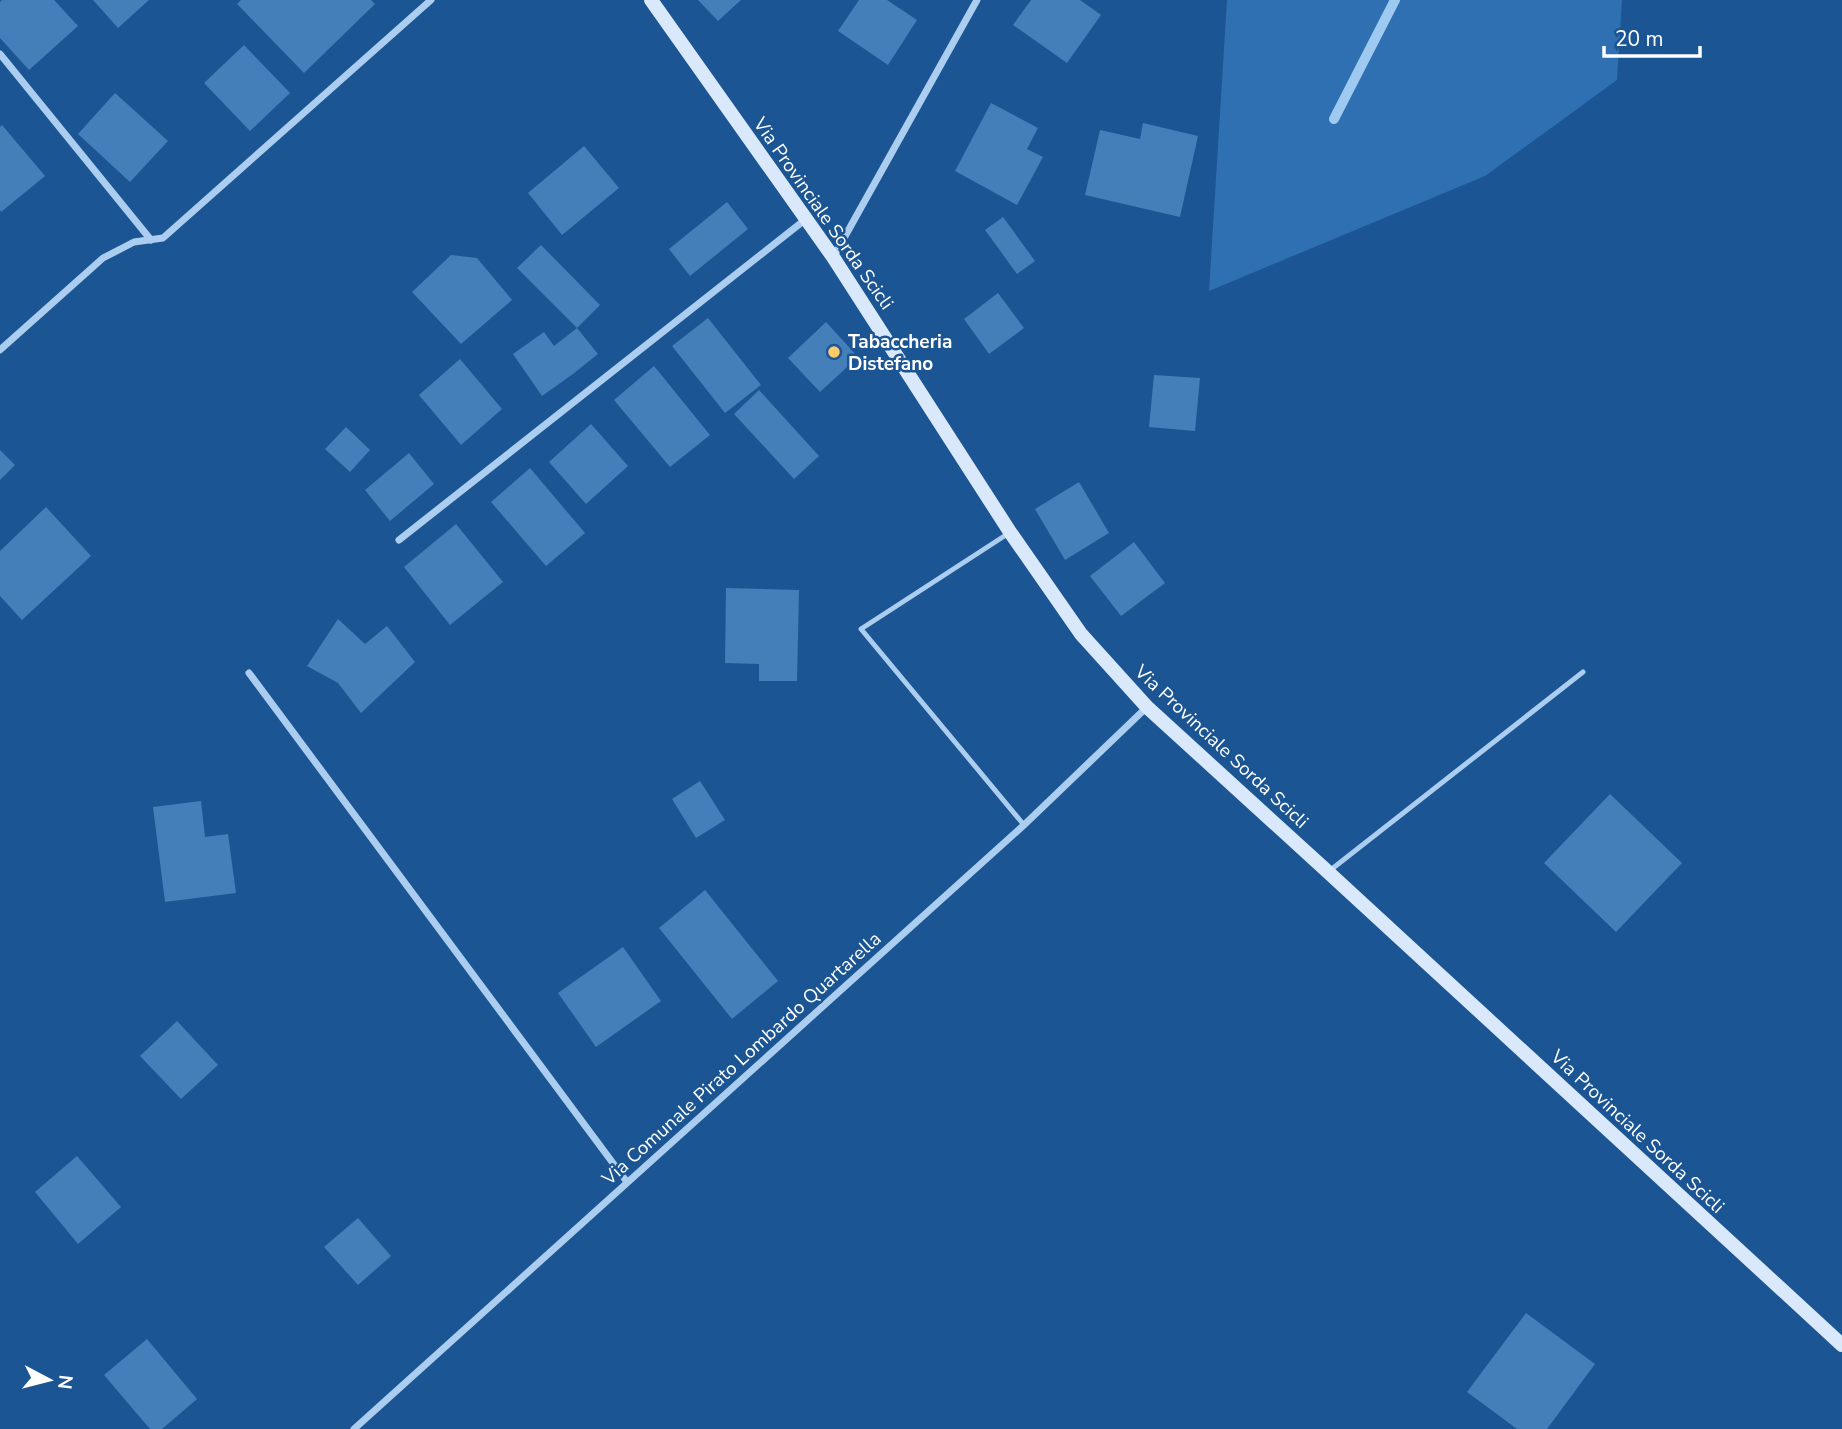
<svg xmlns="http://www.w3.org/2000/svg" width="1842" height="1429" font-family="'Nunito Sans',sans-serif">
	<rect width="100%" height="100%" fill="#1b5593"/>
	<path fill="#2e70b1" d="M1227,0H1622L1617,80L1485,176L1209,291Z"/>
	<g fill="none" stroke-linecap="round" stroke-linejoin="round">
		<path stroke="#9ec9f1" stroke-width="10" d="M1334,119L1395,0"/>
	</g>
	<g fill="#447fba">
		<path d="M2,0H54L78,26L29,70L0,38V2Z"/>
		<path d="M93,0H149L118,28Z"/>
		<path d="M241,0H371L375,4L304,73L237,4Z"/>
		<path d="M698,0H741L718,21Z"/>
		<path d="M859,0H887L917,20L888,65L838,31Z"/>
		<path d="M1031,0H1080L1101,15L1067,63L1013,25Z"/>
		<path d="M244,45L290,93L250,131L204,83Z"/>
		<path d="M115,93L168,141L130,182L78,134Z"/>
		<path d="M991,103L1038,128L1027,149L1043,157L1017,205L955,171Z"/>
		<path d="M1143,123L1198,136L1180,217L1085,195L1100,130L1140,139Z"/>
		<path d="M2,125L45,176L1,212L0,210V127Z"/>
		<path d="M584,146L619,188L562,235L528,193Z"/>
		<path d="M727,202L748,229L690,276L669,249Z"/>
		<path d="M1003,217L1035,261L1017,274L985,230Z"/>
		<path d="M541,245L600,305L577,328L517,268Z"/>
		<path d="M451,255L477,258L512,300L461,344L412,292Z"/>
		<path d="M998,293L1024,328L989,354L964,319Z"/>
		<path d="M708,318L761,385L725,413L672,346Z"/>
		<path d="M826,322L858,357L820,392L788,358Z"/>
		<path d="M577,328L598,354L573,374L542,396L513,354L544,332L554,346Z"/>
		<path d="M460,359L502,409L461,445L419,395Z"/>
		<path d="M654,366L710,435L670,467L614,400Z"/>
		<path d="M1154,375L1200,378L1195,431L1149,427Z"/>
		<path d="M759,390L819,456L794,479L734,414Z"/>
		<path d="M591,424L628,466L586,504L549,462Z"/>
		<path d="M346,427L370,450L350,472L325,449Z"/>
		<path d="M0,450L15,465L0,480Z"/>
		<path d="M409,453L434,484L390,521L365,490Z"/>
		<path d="M530,468L585,533L546,566L491,502Z"/>
		<path d="M1079,482L1109,533L1065,560L1035,509Z"/>
		<path d="M46,507L91,556L22,620L0,596V551Z"/>
		<path d="M456,524L503,582L450,625L404,567Z"/>
		<path d="M1134,542L1165,583L1121,616L1090,576Z"/>
		<path d="M726,588L799,590L797,681H759V664L725,663Z"/>
		<path d="M338,619L365,644L387,626L415,662L361,713L338,683L307,666Z"/>
		<path d="M700,781L725,820L696,838L672,799Z"/>
		<path d="M1610,794L1682,863L1616,932L1544,863Z"/>
		<path d="M201,801L205,837L228,834L236,893L165,902L153,807Z"/>
		<path d="M705,890L778,981L732,1019L659,928Z"/>
		<path d="M623,947L661,1001L596,1047L558,993Z"/>
		<path d="M177,1021L218,1065L181,1099L140,1056Z"/>
		<path d="M77,1156L121,1207L78,1244L35,1192Z"/>
		<path d="M358,1218L391,1256L358,1285L324,1247Z"/>
		<path d="M1526,1313L1595,1364L1547,1429H1517L1467,1392Z"/>
		<path d="M147,1339L197,1399L162,1429H150L104,1375Z"/>
	</g>
	<g fill="none" stroke-linecap="round" stroke-linejoin="round">
		<g stroke="#abcdef" stroke-width="5">
			<path d="M1009,533L861,629L1024,825"/>
			<path d="M1328,872L1583,672"/>
		</g>
		<g stroke="#abcdef" stroke-width="7">
			<path d="M0,54L151,240"/>
			<path d="M834,256L977,0"/>
			<path d="M0,350L103,258L134,242L163,238L431,0"/>
			<path d="M399,540L806,219"/>
			<path d="M249,673L627,1182"/>
			<path d="M354,1429L1024,825L1147,707"/>
		</g>
		<path stroke="#d9e9fb" stroke-width="14" d="M651,0L833,257L1010,532L1081,634L1147,707L1328,872L1842,1345"/>
	</g>
	<circle fill="#ffcc69" stroke="#1b5593" stroke-width="2.5" cx="834" cy="352" r="7"/>
	<g text-anchor="middle" stroke-width="5" stroke-linejoin="round" paint-order="stroke">
		<g font-size="19" fill="#fff" stroke="#1b5593">
			<text transform="translate(824 213) rotate(55)" y="7">Via Provinciale Sorda Scicli</text>
			<text transform="translate(1222 746) rotate(43)" y="7">Via Provinciale Sorda Scicli</text>
			<text transform="translate(741 1058) rotate(-42)" y="7">Via Comunale Pirato Lombardo Quartarella</text>
			<text transform="translate(1638 1131) rotate(43)" y="7">Via Provinciale Sorda Scicli</text>
		</g>
		<g font-size="19" font-weight="bold" fill="#fff" stroke="#1b5593" text-anchor="start">
			<text x="848" y="348">Tabaccheria<tspan x="848" dy="22">Distefano</tspan></text>
		</g>
	</g>
	<g transform="translate(49 1380) rotate(97)" stroke="#1b5593" stroke-width="5" paint-order="stroke">
	<path d="M0-5L12 26L0 18L-12 26Z" fill="#ffffff"/>
	<text y="-10" font-size="19" font-weight="bold" text-anchor="middle" fill="#ffffff">N</text>
	</g>
	<path d="M1604 46v10h96v-10" fill="none" stroke="#ffffff" stroke-width="3.5"/>
	<text x="1615" y="46" font-size="21" fill="#ffffff" stroke="#1b5593" stroke-width="5" paint-order="stroke">20 m</text>
</svg>
